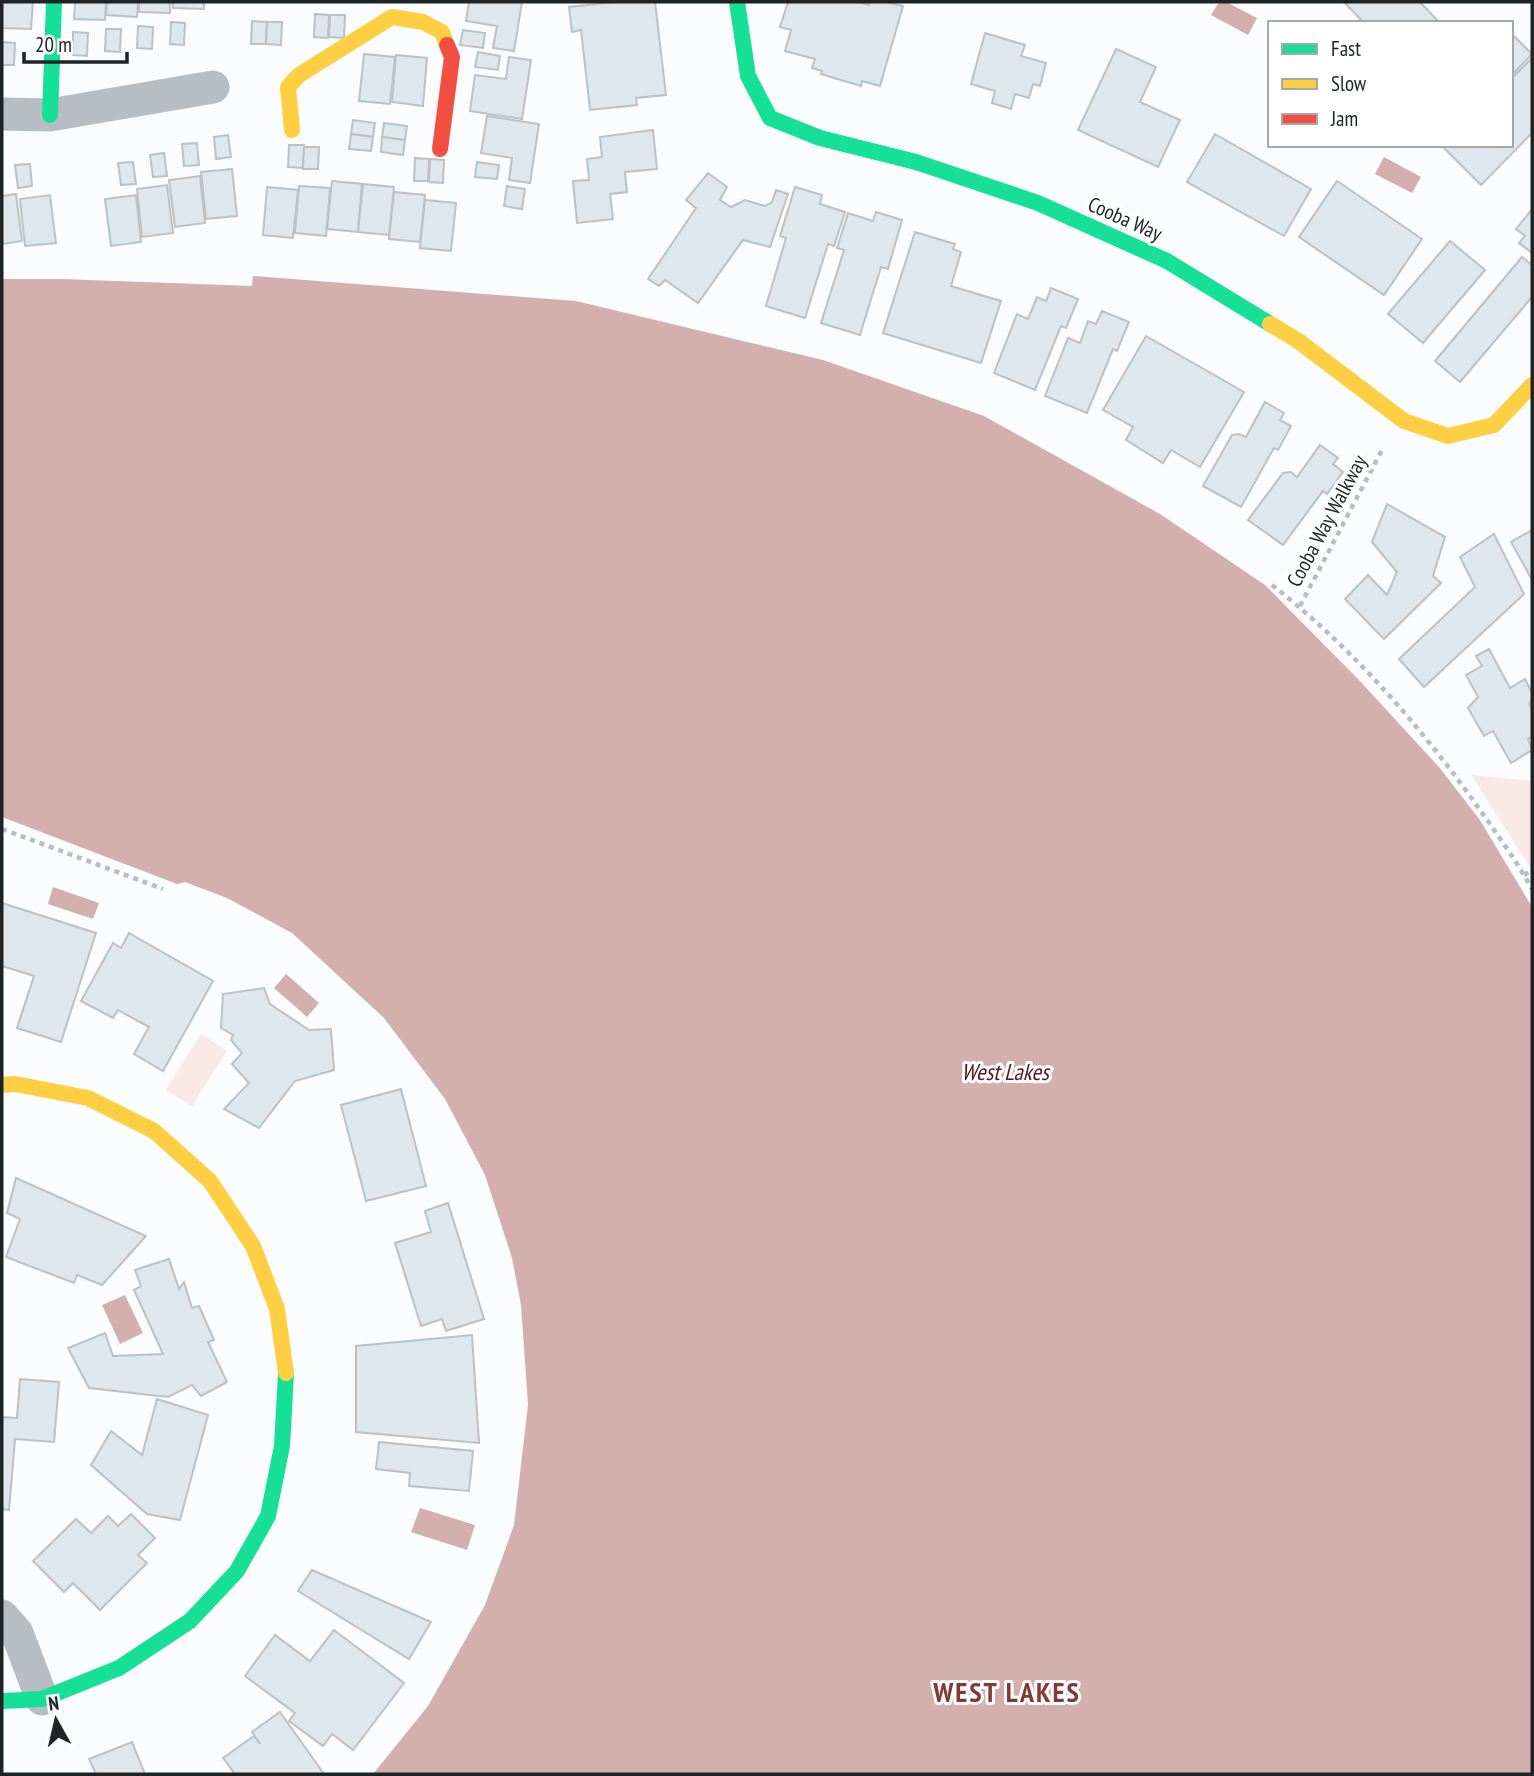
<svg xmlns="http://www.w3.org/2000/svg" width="1534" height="1776" font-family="'PT Sans Narrow',sans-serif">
	<rect width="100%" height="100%" fill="#fafcfd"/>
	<g fill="#f9e8e7">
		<path d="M1471,775L1532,781V870Z"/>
		<path d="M201,1034L227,1051L192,1106L166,1090Z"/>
	</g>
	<g fill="#d3b0ad">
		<path d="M1219,2H1226L1257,18L1248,35L1211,15Z"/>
		<path d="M1384,157L1421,177L1412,193L1375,174Z"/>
		<path d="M253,276L576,301L823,360L984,416L1160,514L1265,585L1358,679L1439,767L1480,820L1532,907V1774H373L428,1706L485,1605L514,1525L528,1405L521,1305L512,1258L485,1175L445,1099L384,1018L292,933L227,898L185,882L177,884L2,817V279H62L252,286Z"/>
		<path d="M53,887L99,903L93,919L48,904Z"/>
		<path d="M286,974L319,1003L307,1017L274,988Z"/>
		<path d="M125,1295L143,1333L120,1344L102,1305Z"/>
		<path d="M420,1508L475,1525L467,1550L411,1532Z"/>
	</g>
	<g fill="#dde7ec" stroke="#bdc1c3" stroke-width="2">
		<path d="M2,2H33L31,29L2,28Z"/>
		<path d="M75,2H106L105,20L74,19Z"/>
		<path d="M107,2H138L137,17L106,15Z"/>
		<path d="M139,2H170V13L139,12Z"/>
		<path d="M173,2H204V9L173,8Z"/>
		<path d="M469,2H522L514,51L493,48L497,26L466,21Z"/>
		<path d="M616,2H655L666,95L636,98L637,105L590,110L581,30L572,32L569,7Z"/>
		<path d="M788,2H858L869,5L870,2H887L903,6L880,86L862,81L861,86L821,74L822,71L812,68L815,59L785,51L791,30L780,27Z"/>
		<path d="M1344,2H1420L1439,22L1364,23Z"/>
		<path d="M315,14L329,15L328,38L314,37Z"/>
		<path d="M330,15H345L344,38L329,37Z"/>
		<path d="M252,21L267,22L266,44H251Z"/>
		<path d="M171,22L185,23L184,45L170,44Z"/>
		<path d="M267,22H282L281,45L266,44Z"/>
		<path d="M138,26L153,27L152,49L137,48Z"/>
		<path d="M106,29H121L120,52L105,51Z"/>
		<path d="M463,30L485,33L483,48L460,45Z"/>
		<path d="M73,32L88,33L87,56L73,55Z"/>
		<path d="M985,33L1025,45L1021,56L1046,63L1040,86L1033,84L1029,98L1015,94L1011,109L992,103L995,91L971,84Z"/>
		<path d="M1513,35L1532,54L1511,76V37Z"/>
		<path d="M2,42L15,43L14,65H2Z"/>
		<path d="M1116,49L1156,67L1140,102L1180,120L1158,167L1078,130Z"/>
		<path d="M478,52L500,56L498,70L475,67Z"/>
		<path d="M364,54L395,57L390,104L359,101Z"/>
		<path d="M396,55L427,58L423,106L392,102Z"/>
		<path d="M509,57L531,60L522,119L470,111L475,75L506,79Z"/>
		<path d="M1532,58V133L1481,185L1444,148L1447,145H1511V79Z"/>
		<path d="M487,116L539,124L530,183L509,180L512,158L481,153Z"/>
		<path d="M353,120L375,123L373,137L351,134Z"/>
		<path d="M384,123L407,126L405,140L382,137Z"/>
		<path d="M653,130L657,169L625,172L627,192L610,194L613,219L577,223L573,181L589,180L587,159L602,157L600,137Z"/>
		<path d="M351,134L373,137L371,151L349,149Z"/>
		<path d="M1215,134L1311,189L1284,236L1187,182Z"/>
		<path d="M228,135L231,157L216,159L214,137Z"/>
		<path d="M382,137L405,140L403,155L381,152Z"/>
		<path d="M197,143L199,165L184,166L182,144Z"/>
		<path d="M289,145H304L303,168L288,167Z"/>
		<path d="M304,147H319L318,169H303Z"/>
		<path d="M164,153L167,176L153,177L150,155Z"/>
		<path d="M415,158L429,159L428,181H414Z"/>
		<path d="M430,159L444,160L443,183L429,182Z"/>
		<path d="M133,162L136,184L121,185L118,163Z"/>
		<path d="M477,162L499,165L497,179L475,177Z"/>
		<path d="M30,164L32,186L18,188L15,165Z"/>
		<path d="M232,169L237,216L206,219L201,172Z"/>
		<path d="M708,173L727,187L720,200L731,207L745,200L765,206L772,202L776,190L788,194L770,247L743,240L698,303L665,280L659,286L648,279L696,208L686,200Z"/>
		<path d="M200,176L205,223L175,227L169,180Z"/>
		<path d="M332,181L362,184L358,232L327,229Z"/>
		<path d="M1337,181L1422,239L1384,295L1299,237Z"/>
		<path d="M363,184L394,187L389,235L358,232Z"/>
		<path d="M167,185L173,233L142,237L137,189Z"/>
		<path d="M299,186L330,188L326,236L295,233Z"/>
		<path d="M507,186L525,189L522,209L504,206Z"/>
		<path d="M267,187L298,190L293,238L263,235Z"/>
		<path d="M795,187L822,195L820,204L845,212L834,246L828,244L805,318L766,306L786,238L780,236Z"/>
		<path d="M394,192L425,195L420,242L389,239Z"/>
		<path d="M16,194L22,241L2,244V196Z"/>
		<path d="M50,195L56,243L25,246L20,199Z"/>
		<path d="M136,195L141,242L111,246L105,199Z"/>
		<path d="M425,200L456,203L451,251L420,248Z"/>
		<path d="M1532,209V253L1519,243L1525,236L1516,229Z"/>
		<path d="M876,212L902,220L888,269L881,267L860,335L821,323L844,250L837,248L848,213L873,221Z"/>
		<path d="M915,232L955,244L953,249L961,252L951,286L1001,301L981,363L883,333Z"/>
		<path d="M1450,241L1485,270L1423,343L1388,314Z"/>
		<path d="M1522,257L1532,265V297L1460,382L1435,361Z"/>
		<path d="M1051,288L1078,299L1066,328L1061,326L1035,390L994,373L1017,314L1028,319L1037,297L1046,301Z"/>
		<path d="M1102,311L1129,322L1117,351L1113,349L1087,413L1045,396L1068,338L1080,343L1088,321L1096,324Z"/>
		<path d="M1146,336L1244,392L1200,467L1171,450L1163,463L1126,440L1133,427L1103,410Z"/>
		<path d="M1265,402L1284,413L1280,420L1291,426L1278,450L1274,448L1241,507L1203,486L1232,435L1239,434L1246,437Z"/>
		<path d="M1320,445L1338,458L1333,464L1343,472L1327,494L1323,491L1283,545L1248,520L1283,473L1291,472L1297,477Z"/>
		<path d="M1387,504L1445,537L1433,576L1441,583L1384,639L1345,599L1368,575L1387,595L1397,572L1372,542Z"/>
		<path d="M1532,530V577L1531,578L1511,542Z"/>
		<path d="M1494,534L1524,594L1424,687L1399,659L1475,587L1460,557Z"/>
		<path d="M1489,649L1510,688L1525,679L1532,693V700L1529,704L1532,709V737L1528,739L1532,750L1511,763L1493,731L1484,736L1468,708L1478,697L1466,675L1482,666L1476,656Z"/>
		<path d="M2,903L96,933L61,1042L17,1028L34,976L2,966Z"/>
		<path d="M129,933L213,981L163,1071L134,1054L149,1027L118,1010L113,1018L81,1001L113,943L121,948Z"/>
		<path d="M264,988L270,1004L309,1030L331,1029L334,1070L295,1081L259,1128L224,1109L249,1083L232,1064L242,1053L231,1040L233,1035L221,1028L223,994Z"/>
		<path d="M401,1089L426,1186L366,1201L341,1105Z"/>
		<path d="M16,1178L146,1236L102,1285L77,1275L74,1283L6,1257L20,1219L7,1213Z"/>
		<path d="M448,1203L484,1319L446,1331L442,1319L421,1326L395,1243L431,1232L425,1211Z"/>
		<path d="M169,1259L179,1289L184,1282L192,1308L199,1306L214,1340L208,1342L227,1382L201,1396L192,1385L168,1397L89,1388L68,1348L105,1333L113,1356L163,1354L134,1290L141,1286L135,1270Z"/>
		<path d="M472,1335L479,1443L356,1432V1346Z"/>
		<path d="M20,1379L59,1382L54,1442L15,1439L9,1510L2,1509V1417L17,1418Z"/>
		<path d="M157,1399L208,1415L180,1520L147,1514L91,1465L111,1431L142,1455Z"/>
		<path d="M379,1442L473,1451L469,1491L409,1486L410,1473L376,1469Z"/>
		<path d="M131,1514L155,1538L138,1555L147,1563L100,1610L73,1583L64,1592L33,1561L76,1519L91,1533L108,1516L118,1526Z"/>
		<path d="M312,1570L431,1622L409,1659L298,1591Z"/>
		<path d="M334,1630L404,1683L353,1750L332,1734L323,1746L289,1721L295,1713L245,1676L275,1635L310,1661Z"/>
		<path d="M280,1712L324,1774H235L223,1758L254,1736L260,1744L252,1732Z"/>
		<path d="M132,1742L145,1774H96L89,1759Z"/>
	</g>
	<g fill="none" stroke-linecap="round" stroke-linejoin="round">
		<g stroke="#b9bdc0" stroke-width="4.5" stroke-dasharray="5 5" stroke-linecap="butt">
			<path d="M1272,585C1350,646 1415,720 1473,800C1493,829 1515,858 1532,889"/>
			<path d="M1300,606L1382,450"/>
			<path d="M2,829L163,889"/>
			<path d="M1524,875L1532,870"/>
		</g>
		<g stroke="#b8bdc1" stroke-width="33">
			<path d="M2,114L50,115L213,87"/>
			<path d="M2,1616L17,1633L42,1699"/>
		</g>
		<g stroke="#16e098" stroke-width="16">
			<path d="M737,2L748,76L770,118L820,138L916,162L1038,203L1167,261L1270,324"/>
			<path d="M50,115L54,2"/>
			<path d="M2,1701L42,1699L119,1668L190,1621L237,1571L268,1516L282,1446L286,1373"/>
		</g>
		<g stroke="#ffcf43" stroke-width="16">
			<path d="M292,130L288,87L299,75L392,17L423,22L442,32L447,45"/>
			<path d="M1270,324L1297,340L1404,421L1448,436L1494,425L1532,385"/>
			<path d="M2,1085L15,1084L88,1098L154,1131L210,1181L253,1246L277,1309L286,1373"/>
		</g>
		<path stroke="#f24e42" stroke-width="16" d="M440,149L452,57L447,45"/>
	</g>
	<g text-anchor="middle" stroke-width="6" stroke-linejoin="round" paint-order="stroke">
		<g font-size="21" fill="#1e2326" stroke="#fff">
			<text transform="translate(1125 219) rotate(24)" y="7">Cooba Way</text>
			<text transform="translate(1327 521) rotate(-62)" y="7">Cooba Way Walkway</text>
		</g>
		<g font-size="23" font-style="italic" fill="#561918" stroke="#fff">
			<text x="1005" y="1080">West Lakes</text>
		</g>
		<g font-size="28" font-weight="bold" letter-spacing="2" fill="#823a37" stroke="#fff">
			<text x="1007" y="1702">WEST LAKES</text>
		</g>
	</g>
	<rect width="1534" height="1776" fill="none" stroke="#1e2326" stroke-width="7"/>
	<rect x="1268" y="21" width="245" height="126" fill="#ffffff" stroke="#a5a7a8" stroke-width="2"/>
	<rect x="1282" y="44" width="35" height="10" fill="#16e098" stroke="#a5a7a8" stroke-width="2"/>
	<text x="1331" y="56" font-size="21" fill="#1e2326">Fast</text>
	<rect x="1282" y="79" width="35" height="10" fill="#ffcf43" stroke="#a5a7a8" stroke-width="2"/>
	<text x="1331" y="91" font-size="21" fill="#1e2326">Slow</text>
	<rect x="1282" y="114" width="35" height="10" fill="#f24e42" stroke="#a5a7a8" stroke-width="2"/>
	<text x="1331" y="126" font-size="21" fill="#1e2326">Jam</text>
	<g transform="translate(56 1720) rotate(352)" stroke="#ffffff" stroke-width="5" paint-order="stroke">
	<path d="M0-5L12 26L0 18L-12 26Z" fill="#1e2326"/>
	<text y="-10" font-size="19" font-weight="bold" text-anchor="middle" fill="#1e2326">N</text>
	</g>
	<path d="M24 52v10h103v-10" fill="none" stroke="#1e2326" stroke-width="3.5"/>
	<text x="35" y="52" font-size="21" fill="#1e2326" stroke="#ffffff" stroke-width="5" paint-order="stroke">20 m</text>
</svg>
